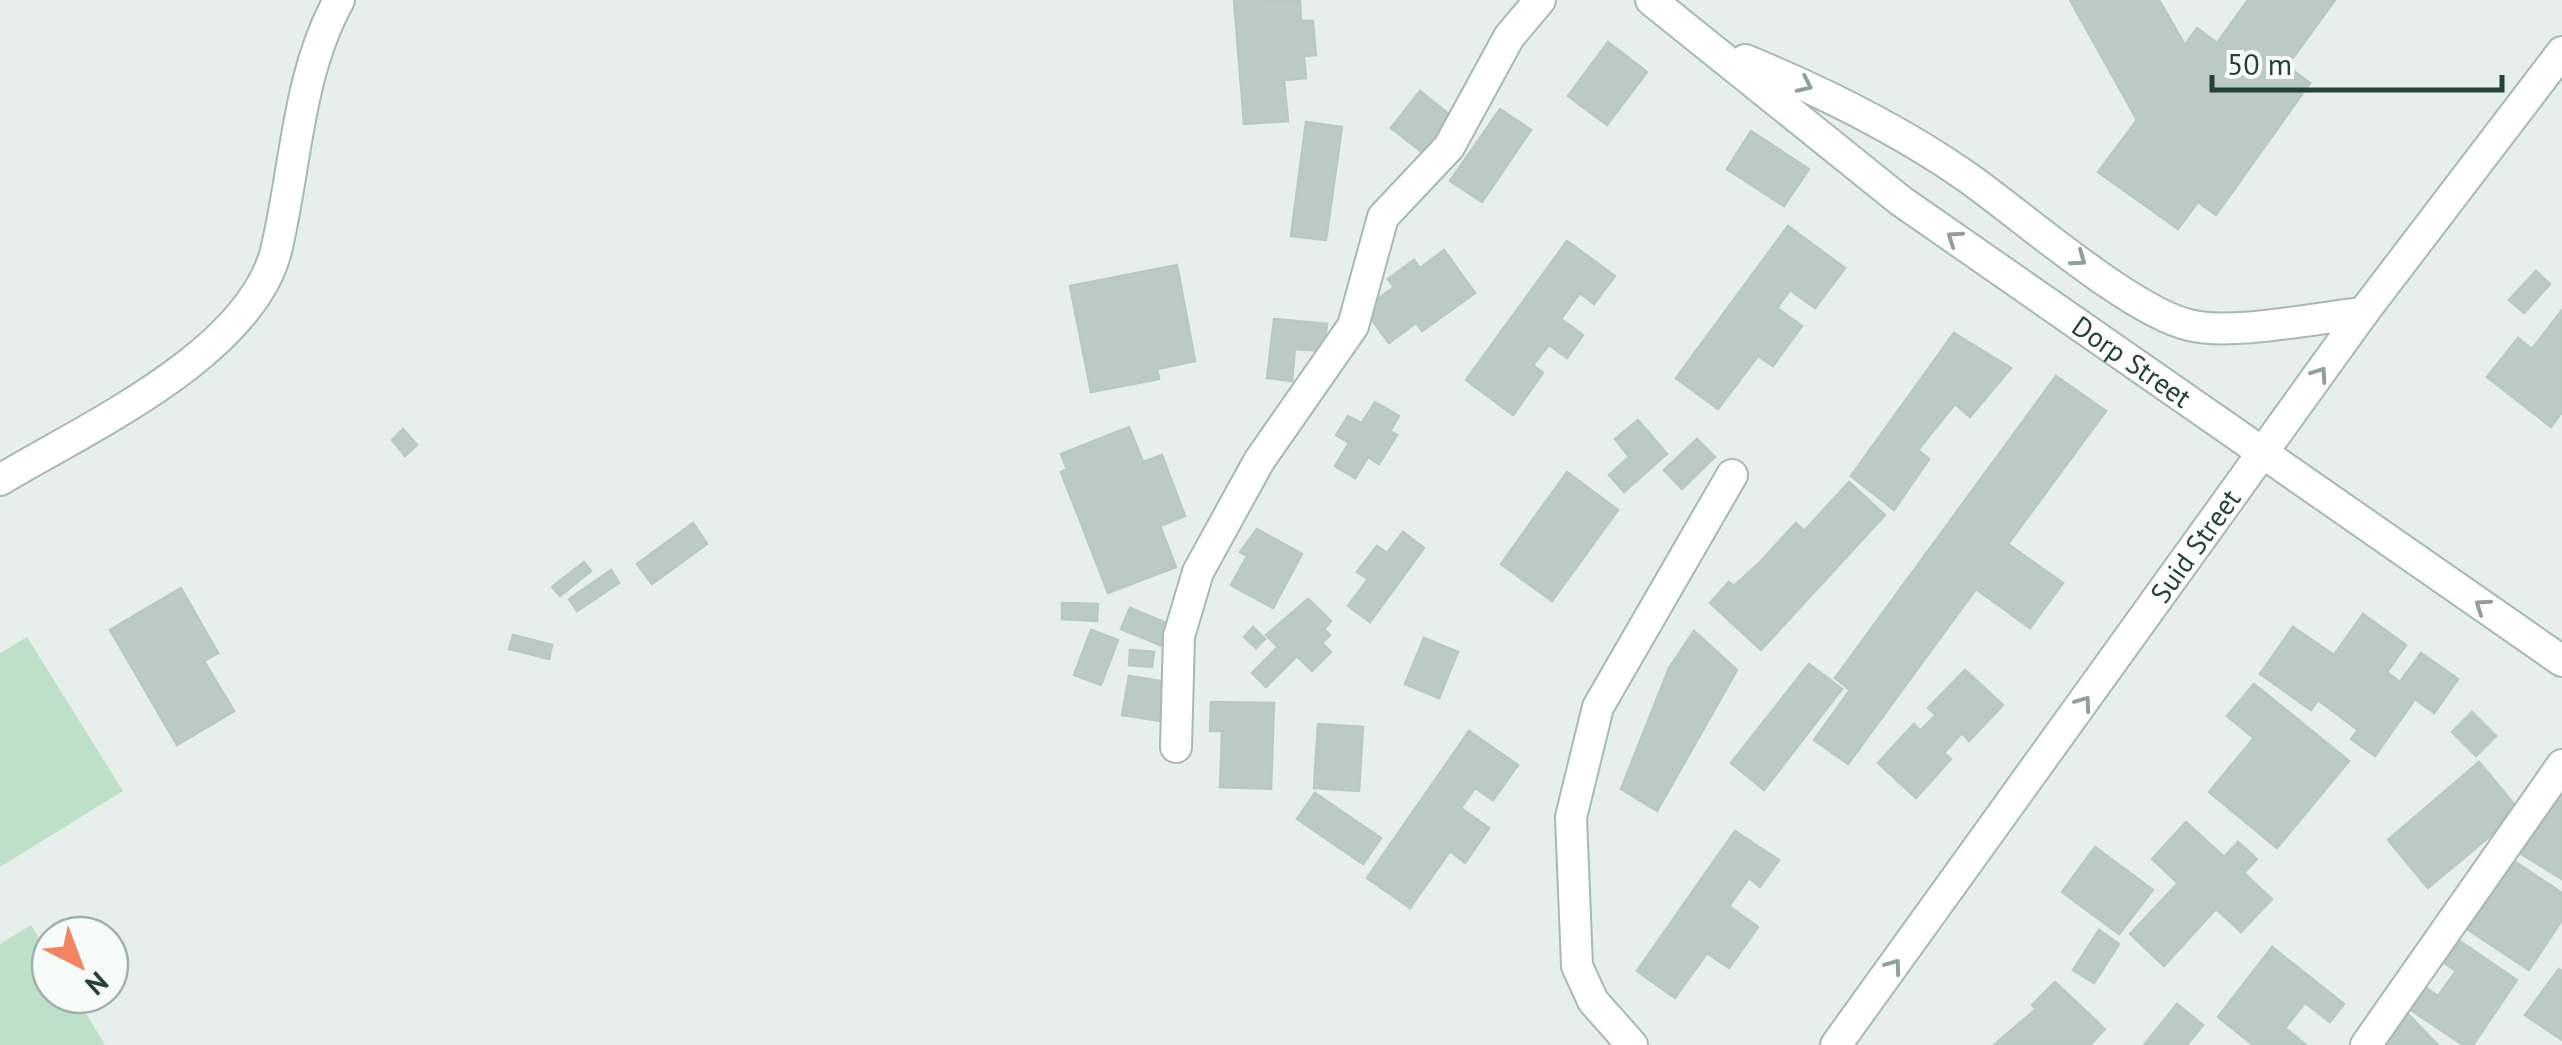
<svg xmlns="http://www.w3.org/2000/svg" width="2562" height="1045" font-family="'PT Sans',sans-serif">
	<rect width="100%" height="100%" fill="#e6efeb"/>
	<g fill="#bfe0c8">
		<path d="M27,637L123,791L0,867V653Z"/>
		<path d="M31,925L50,955V995H75L105,1045H0V944Z"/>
	</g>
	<g fill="#bbcac4" stroke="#b8c9c2" stroke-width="2.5">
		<path d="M1234,0L1300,1L1301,21H1313L1316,55L1304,56L1306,78L1284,80L1288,121L1244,124Z"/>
		<path d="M2070,0H2159L2185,45L2197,28L2217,43L2248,0H2335L2287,66L2310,83L2216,215L2198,202L2178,229L2098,172L2137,120Z"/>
		<path d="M1608,42L1647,72L1607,125L1568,96Z"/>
		<path d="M1420,91L1456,120L1427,156L1391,128Z"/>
		<path d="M1500,109L1531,130L1482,202L1450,181Z"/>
		<path d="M1306,122L1342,127L1326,240L1291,236Z"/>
		<path d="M1751,131L1809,169L1784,206L1727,169Z"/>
		<path d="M1788,226L1845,268L1815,308L1790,290L1777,308L1802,326L1773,366L1758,356L1718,409L1676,378Z"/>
		<path d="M1567,241L1615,276L1594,304L1580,293L1561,319L1583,335L1567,358L1549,345L1533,365L1543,373L1513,415L1466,380Z"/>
		<path d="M1444,250L1475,293L1422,331L1416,323L1389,343L1364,309L1394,287L1388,279L1414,260L1420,268Z"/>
		<path d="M1177,265L1195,361L1157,369L1159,379L1091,392L1070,286Z"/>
		<path d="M2536,271L2550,284L2524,313L2509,300Z"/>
		<path d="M2562,310V412L2551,427L2487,377L2518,338L2532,349Z"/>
		<path d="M1274,319L1327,324L1324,351L1295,349L1292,381L1267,378Z"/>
		<path d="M1954,333L2011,368L1970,417L1955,404L1918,450L1929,459L1894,510L1851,476Z"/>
		<path d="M2056,376L2106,411L2008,544L2063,583L2030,628L1976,589L1848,764L1814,740L1850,690L1835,678Z"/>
		<path d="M1375,402L1399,416L1390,431L1397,435L1379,464L1368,457L1355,478L1335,466L1349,443L1336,435L1348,416L1362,423Z"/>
		<path d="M1638,420L1667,454L1624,492L1609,475L1629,457L1615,439Z"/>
		<path d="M1129,427L1143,462L1162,455L1185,516L1160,526L1176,567L1108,593L1061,472L1067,469L1061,454Z"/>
		<path d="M403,429L417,445L405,456L392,440Z"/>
		<path d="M1697,439L1715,457L1682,489L1664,470Z"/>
		<path d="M1567,472L1618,510L1552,601L1501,564Z"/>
		<path d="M1849,482L1885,515L1761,650L1710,603L1729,582L1734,586L1757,565L1796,523L1804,531Z"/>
		<path d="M693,523L707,544L652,584L637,564Z"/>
		<path d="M1257,529L1302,554L1273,608L1231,585L1247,556L1240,552Z"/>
		<path d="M1403,532L1424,548L1370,622L1348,606L1368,579L1357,572L1377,546L1387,553Z"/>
		<path d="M584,562L591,571L560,596L552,587Z"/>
		<path d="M611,570L619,583L577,611L569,599Z"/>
		<path d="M181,588L218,653L204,661L234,711L177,745L110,630Z"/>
		<path d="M1308,599L1331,621L1324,629L1330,635L1322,643L1331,652L1312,671L1297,656L1266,687L1252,673L1278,647L1266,635Z"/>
		<path d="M1062,603L1098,604L1097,621L1062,619Z"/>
		<path d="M1130,608L1171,625L1163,646L1121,629Z"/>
		<path d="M2363,614L2406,645L2387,672L2400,682L2421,653L2458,679L2434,713L2415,699L2375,756L2351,739L2358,730L2318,700L2311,710L2260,674L2293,627L2334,655Z"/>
		<path d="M1253,627L1265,639L1256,648L1244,637Z"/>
		<path d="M1091,630L1118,640L1101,685L1074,675Z"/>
		<path d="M1694,631L1737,670L1657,811L1621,789L1669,668Z"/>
		<path d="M513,635L552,645L549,659L509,649Z"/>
		<path d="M1424,638L1458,652L1439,698L1405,684Z"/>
		<path d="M1130,650L1154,652L1152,667L1129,665Z"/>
		<path d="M1809,664L1842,689L1764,790L1731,763Z"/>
		<path d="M1965,670L2003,705L1969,741L1962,733L1944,753L1951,759L1916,798L1878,763L1914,724L1920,731L1936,715L1928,708Z"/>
		<path d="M1129,676L1167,682L1161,721L1122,715Z"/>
		<path d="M2254,684L2349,761L2277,848L2209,792L2254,738L2227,716Z"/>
		<path d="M1211,702L1274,703L1271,789L1220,787L1222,731H1210Z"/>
		<path d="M2472,712L2496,736L2476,756L2452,732Z"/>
		<path d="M1318,724L1363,727L1359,791L1314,788Z"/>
		<path d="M1469,731L1518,765L1493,800L1475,788L1461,808L1489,828L1465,863L1450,851L1410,908L1367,878Z"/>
		<path d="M2479,762L2520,811L2428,888L2388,840Z"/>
		<path d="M2562,780V879L2513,849Z"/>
		<path d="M1315,793L1381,838L1363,864L1297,819Z"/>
		<path d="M2186,822L2224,857L2238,842L2257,859L2244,873L2272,899L2241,932L2216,909L2164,966L2130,934L2178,883L2152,859Z"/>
		<path d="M1735,831L1779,860L1760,887L1749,878L1729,906L1758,927L1729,968L1707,953L1675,998L1637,971Z"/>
		<path d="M2095,847L2153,890L2119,934L2062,892Z"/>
		<path d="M2505,855L2562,893V920L2529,970L2455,921Z"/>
		<path d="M2099,930L2119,944L2094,983L2073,970Z"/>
		<path d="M2448,933L2517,980L2473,1045H2463L2399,1002L2414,979L2438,996L2456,971L2433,955Z"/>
		<path d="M2272,947L2344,1004L2330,1022L2305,1003L2285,1028L2306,1045H2253L2218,1017Z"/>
		<path d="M2559,969L2562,971V1040L2525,1015Z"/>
		<path d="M2055,982L2105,1029L2090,1045H1994L2036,1009L2032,1005Z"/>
		<path d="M2177,1004L2203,1025L2187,1045H2144Z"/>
		<path d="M2401,1007L2438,1045H2373Z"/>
	</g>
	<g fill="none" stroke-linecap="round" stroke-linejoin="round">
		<defs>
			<g id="minor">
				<path id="s1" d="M1651,0L1901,201L2562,661"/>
				<path d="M1745,60C1823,92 1898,129 1967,177C2021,215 2130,311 2189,325C2232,336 2315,318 2363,313"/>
				<path d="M0,480C86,428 249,355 276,251C296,168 297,76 339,0"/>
				<path d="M1176,747L1179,636L1198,572L1259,461L1353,326L1383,217L1449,147L1509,37L1540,0"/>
				<path d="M1632,1045L1593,1001L1577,966L1571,817L1598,707L1732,475"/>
				<path id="s2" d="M1836,1045L2363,313L2562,52"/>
				<path d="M2366,1045L2562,765"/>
			</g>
		</defs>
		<use href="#minor" stroke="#a8b8b2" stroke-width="34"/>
		<use href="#minor" stroke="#fff" stroke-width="30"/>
	</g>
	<defs><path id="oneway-chevron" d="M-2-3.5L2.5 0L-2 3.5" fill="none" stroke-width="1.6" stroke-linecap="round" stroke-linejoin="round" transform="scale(2.5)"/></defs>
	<g stroke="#92a09c">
		<use href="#oneway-chevron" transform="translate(1805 85) rotate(25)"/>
		<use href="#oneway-chevron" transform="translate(1954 238) rotate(-145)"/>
		<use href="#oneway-chevron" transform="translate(2079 259) rotate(36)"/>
		<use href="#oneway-chevron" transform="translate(2320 374) rotate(-55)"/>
		<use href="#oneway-chevron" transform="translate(2482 606) rotate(-145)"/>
		<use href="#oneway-chevron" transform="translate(2084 703) rotate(-54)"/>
		<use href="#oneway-chevron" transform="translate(1894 966) rotate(-54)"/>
	</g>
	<g text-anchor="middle" stroke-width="8" stroke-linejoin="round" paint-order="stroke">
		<g font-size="28" fill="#24423a" stroke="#f7fbf9">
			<text dy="10" stroke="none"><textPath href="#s1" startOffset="602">Dorp Street</textPath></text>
			<text dy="10" stroke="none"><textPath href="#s2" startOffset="615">Suid Street</textPath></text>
		</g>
	</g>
	<g transform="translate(80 965) rotate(138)"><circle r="48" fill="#f7fbf9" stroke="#a3b1ad" stroke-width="2.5"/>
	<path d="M0-8L18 38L0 25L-18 38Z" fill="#f4845f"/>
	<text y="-15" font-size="28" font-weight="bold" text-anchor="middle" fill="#24423a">N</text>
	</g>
	<path d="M2212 75v15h290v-15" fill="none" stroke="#24423a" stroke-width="5"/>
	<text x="2227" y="75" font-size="30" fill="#24423a" stroke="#f7fbf9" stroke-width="8" paint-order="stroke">50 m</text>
</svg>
